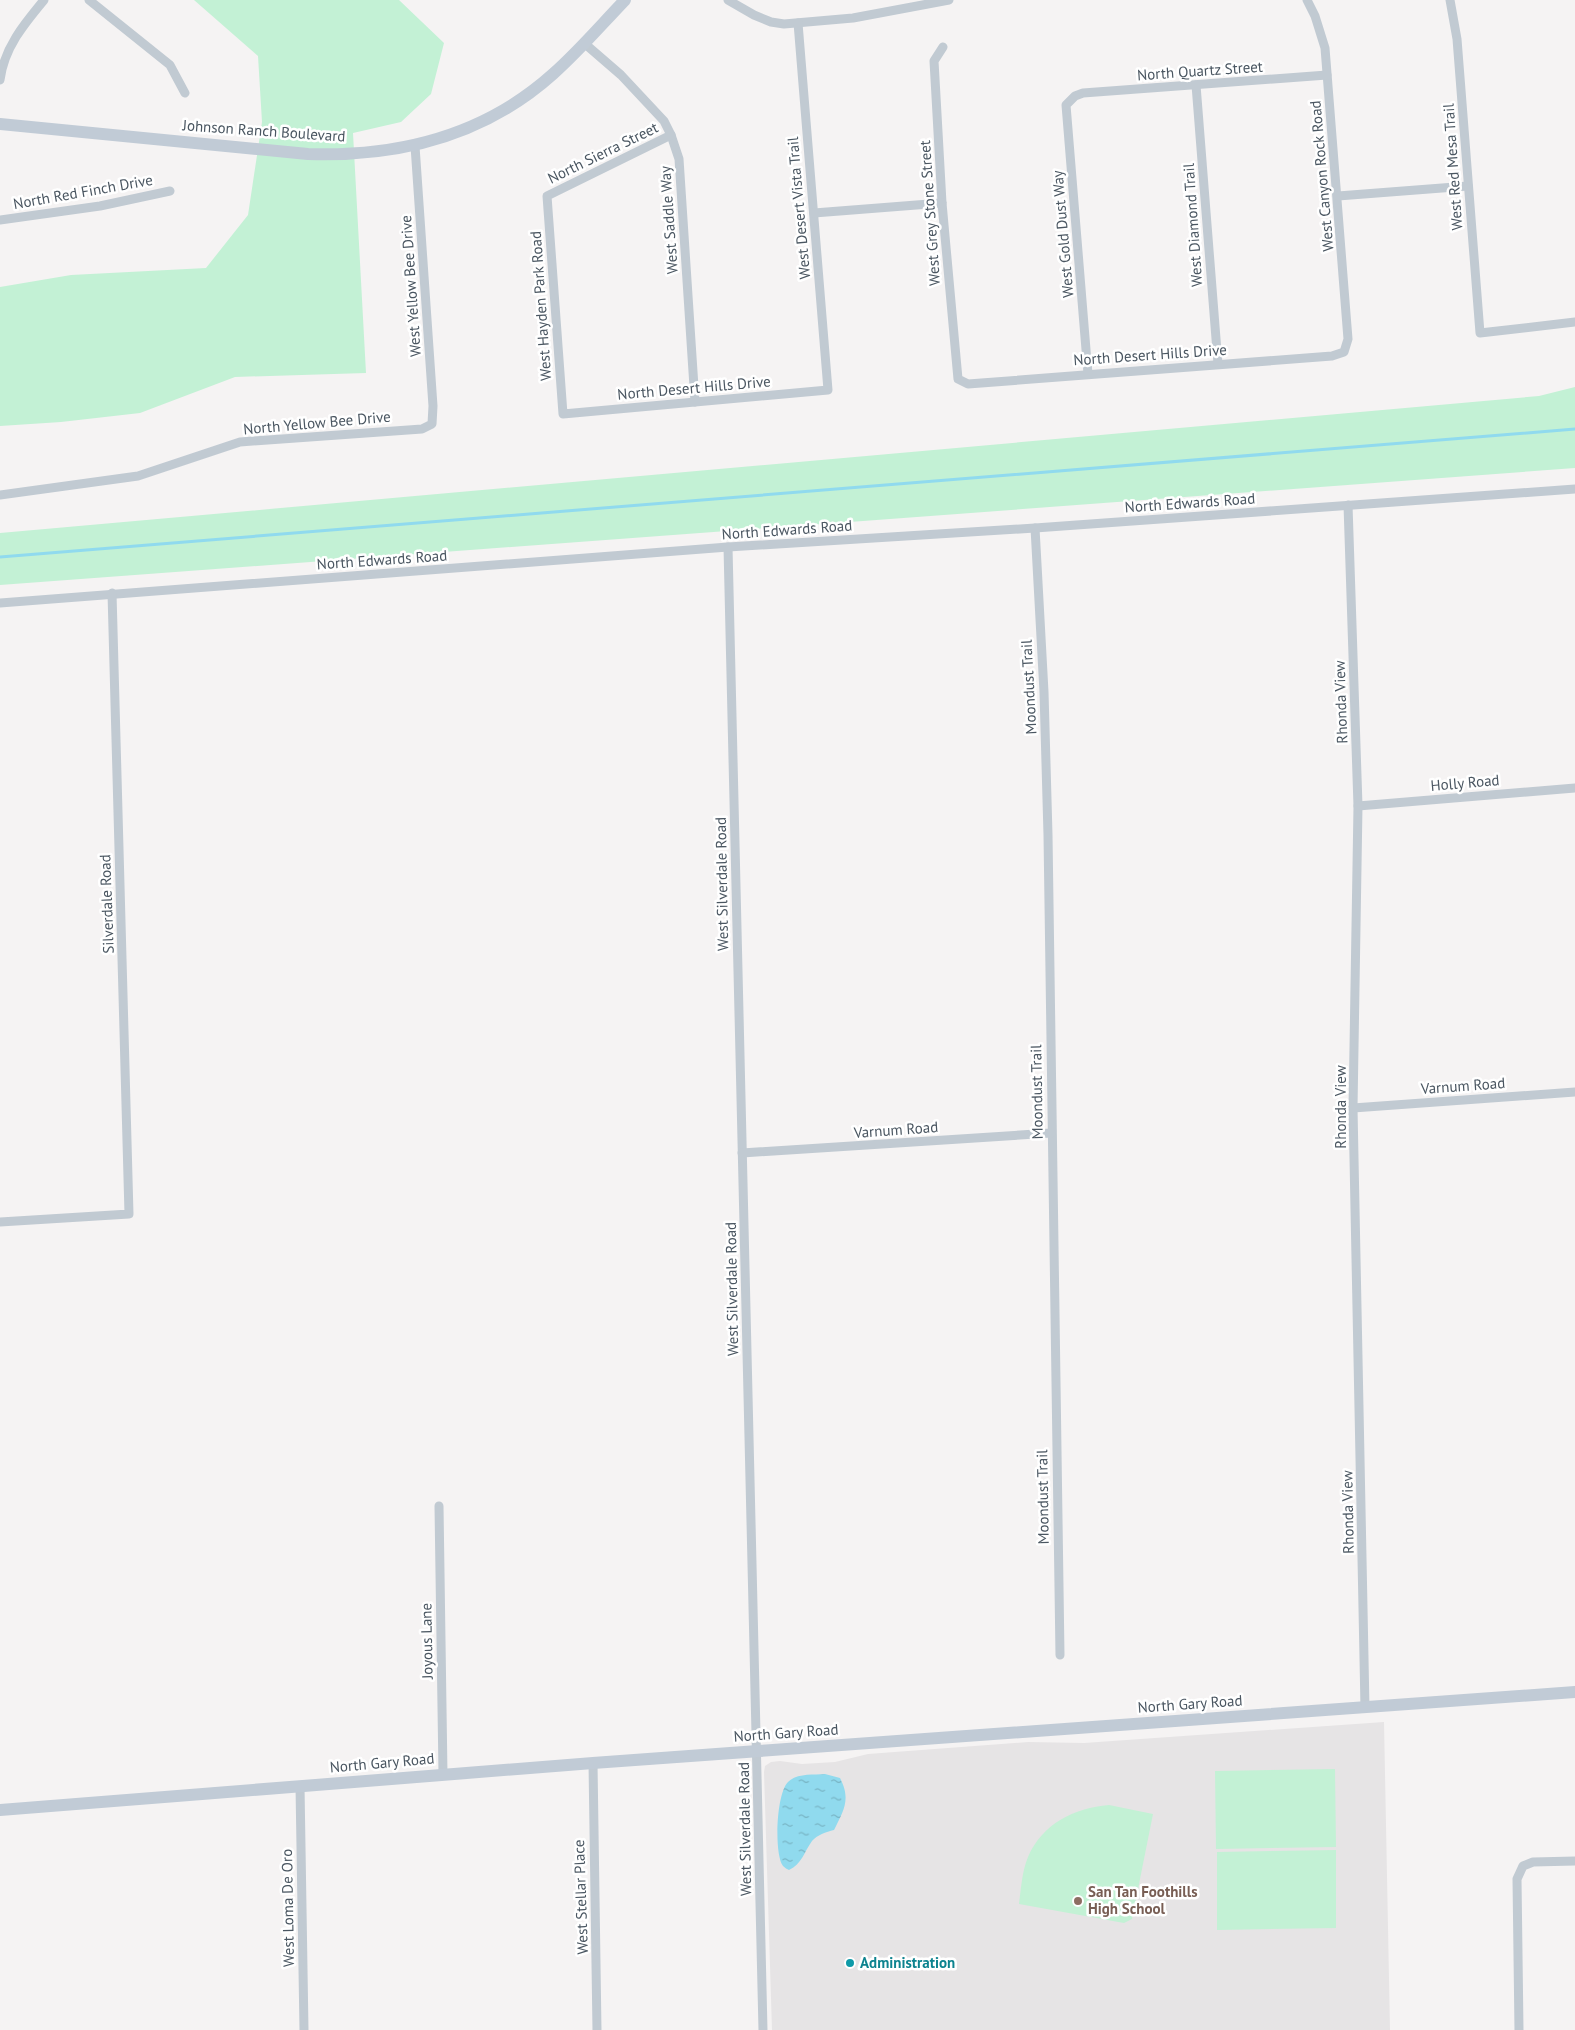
<svg xmlns="http://www.w3.org/2000/svg" width="1575" height="2030" font-family="'PT Sans',sans-serif">
	<defs>
		<pattern id="water-ripples" width="26" height="14" patternUnits="userSpaceOnUse" patternTransform="scale(1.25)"><rect width="26" height="14" fill="#90daee"/><path d="M2 4q2-2 4 0t4 0M15 11q2-2 4 0t4 0" fill="none" stroke="#78b4c4"/></pattern>
	</defs>
	<rect width="100%" height="100%" fill="#f5f3f3"/>
	<path fill="#e6e4e5" d="M1384,1722L1390,2030H772L764,1772L765,1766L771,1762L780,1761L802,1764L835,1762L868,1754L1028,1742L1084,1743Z"/>
	<g fill="#c3f1d5">
		<path d="M194,0H399L444,43L431,94L401,122L353,133L366,373L235,377L140,413L61,422L0,426V287L71,275L206,268L248,215L262,122L258,56Z"/>
		<path d="M1575,387V468L0,585V533L1539,396Z"/>
		<path d="M1335,1769L1336,1847L1216,1849L1215,1771Z"/>
		<path d="M1109,1805L1153,1814L1132,1919L1124,1923L1019,1904C1021,1889 1022,1871 1028,1857C1042,1824 1074,1808 1109,1805Z"/>
		<path d="M1336,1850V1928L1217,1930V1852Z"/>
	</g>
	<path fill="url(#water-ripples)" d="M825,1774L840,1778C851,1799 844,1810 834,1830C826,1832 817,1835 812,1841C804,1852 802,1864 789,1870C787,1869 785,1868 783,1866C774,1854 776,1794 788,1782C797,1773 813,1775 825,1774Z"/>
	<g fill="none" stroke-linecap="round" stroke-linejoin="round">
		<path stroke="#90daee" stroke-width="3" d="M0,557L1575,429"/>
		<g stroke="#c1cad2" stroke-width="9">
			<path d="M89,0L170,65L185,93"/>
			<path d="M728,0L754,15L771,22L784,24L853,18L949,0"/>
			<path d="M1450,0L1457,39L1480,333L1575,322"/>
			<path d="M584,43L621,75L664,121L671,135L679,159L695,402"/>
			<path d="M943,47L934,61L942,203L958,379L968,384L1332,356L1344,352L1348,339L1325,48L1315,16L1307,0"/>
			<path d="M0,80C4,48 24,24 44,0"/>
			<path d="M1196,85L1218,364"/>
			<path d="M671,135L547,196L563,414L828,390L798,23"/>
			<path d="M1338,196L1468,186"/>
			<path d="M814,213L942,203"/>
			<path d="M0,220L100,206L170,191"/>
			<path d="M1088,374L1066,105L1075,96L1083,93L1327,75"/>
			<path d="M0,495L138,476L240,442L422,429L432,424L433,406L415,146"/>
			<path d="M1348,505L1358,806L1353,1108L1365,1708"/>
			<path d="M1035,528L1044,692L1048,835L1060,1655"/>
			<path d="M728,547L763,2030"/>
			<path d="M0,603L728,547L1035,528L1575,489"/>
			<path d="M1358,806L1575,788"/>
			<path d="M1353,1108L1575,1092"/>
			<path d="M742,1153L1051,1133"/>
			<path d="M0,1222L129,1214L112,593"/>
			<path d="M439,1506L443,1774"/>
			<path d="M593,1763L597,2030"/>
			<path d="M300,1786L304,2030"/>
			<path d="M1519,2030L1517,1879L1523,1866L1533,1862L1575,1861"/>
		</g>
		<g stroke="#c1cbd6" stroke-width="12">
			<path d="M0,124L308,154C399,157 484,136 553,74C579,51 601,25 625,0"/>
			<path d="M0,1810L593,1763L1575,1692"/>
		</g>
	</g>
	<circle fill="#8d6e63" stroke="#fff" stroke-width="2" cx="1078" cy="1901" r="5"/>
	<circle fill="#0f9aa8" stroke="#fff" stroke-width="2" cx="850" cy="1963" r="5"/>
	<g text-anchor="middle" stroke-width="5" stroke-linejoin="round" paint-order="stroke">
		<g font-size="15" fill="#4a5661" stroke="#fff">
			<text transform="translate(1200 71) rotate(-4)" y="5">North Quartz Street</text>
			<text transform="translate(264 131) rotate(4)" y="5">Johnson Ranch Boulevard</text>
			<text transform="translate(603 153) rotate(-26)" y="5">North Sierra Street</text>
			<text transform="translate(1453 167) rotate(-94)" y="5">West Red Mesa Trail</text>
			<text transform="translate(1322 176) rotate(-95)" y="5">West Canyon Rock Road</text>
			<text transform="translate(83 192) rotate(-10)" y="5">North Red Finch Drive</text>
			<text transform="translate(799 208) rotate(-95)" y="5">West Desert Vista Trail</text>
			<text transform="translate(930 213) rotate(-94)" y="5">West Grey Stone Street</text>
			<text transform="translate(669 220) rotate(-94)" y="5">West Saddle Way</text>
			<text transform="translate(1193 225) rotate(-94)" y="5">West Diamond Trail</text>
			<text transform="translate(1063 234) rotate(-95)" y="5">West Gold Dust Way</text>
			<text transform="translate(411 286) rotate(-94)" y="5">West Yellow Bee Drive</text>
			<text transform="translate(541 306) rotate(-94)" y="5">West Hayden Park Road</text>
			<text transform="translate(1150 355) rotate(-4)" y="5">North Desert Hills Drive</text>
			<text transform="translate(694 388) rotate(-5)" y="5">North Desert Hills Drive</text>
			<text transform="translate(317 423) rotate(-5)" y="5">North Yellow Bee Drive</text>
			<text transform="translate(1190 503) rotate(-4)" y="5">North Edwards Road</text>
			<text transform="translate(787 530) rotate(-4)" y="5">North Edwards Road</text>
			<text transform="translate(382 560) rotate(-4)" y="5">North Edwards Road</text>
			<text transform="translate(1029 687) rotate(-93)" y="5">Moondust Trail</text>
			<text transform="translate(1341 702) rotate(-92)" y="5">Rhonda View</text>
			<text transform="translate(1465 783) rotate(-5)" y="5">Holly Road</text>
			<text transform="translate(722 884) rotate(-91)" y="5">West Silverdale Road</text>
			<text transform="translate(107 904) rotate(-92)" y="5">Silverdale Road</text>
			<text transform="translate(1463 1086) rotate(-4)" y="5">Varnum Road</text>
			<text transform="translate(1037 1092) rotate(-91)" y="5">Moondust Trail</text>
			<text transform="translate(1341 1107) rotate(-90)" y="5">Rhonda View</text>
			<text transform="translate(896 1130) rotate(-4)" y="5">Varnum Road</text>
			<text transform="translate(732 1289) rotate(-91)" y="5">West Silverdale Road</text>
			<text transform="translate(1043 1497) rotate(-91)" y="5">Moondust Trail</text>
			<text transform="translate(1348 1512) rotate(-91)" y="5">Rhonda View</text>
			<text transform="translate(427 1641) rotate(-91)" y="5">Joyous Lane</text>
			<text transform="translate(1190 1704) rotate(-4)" y="5">North Gary Road</text>
			<text transform="translate(786 1733) rotate(-4)" y="5">North Gary Road</text>
			<text transform="translate(382 1763) rotate(-5)" y="5">North Gary Road</text>
			<text transform="translate(745 1829) rotate(-91)" y="5">West Silverdale Road</text>
			<text transform="translate(581 1897) rotate(-92)" y="5">West Stellar Place</text>
			<text transform="translate(288 1908) rotate(-91)" y="5">West Loma De Oro</text>
		</g>
		<g font-size="15" font-weight="bold" fill="#785e54" stroke="#fff" text-anchor="start">
			<text x="1088" y="1897">San Tan Foothills<tspan x="1088" dy="17">High School</tspan></text>
		</g>
		<g font-size="15" font-weight="bold" fill="#0d838f" stroke="#fff" text-anchor="start">
			<text x="860" y="1968">Administration</text>
		</g>
	</g>
</svg>
